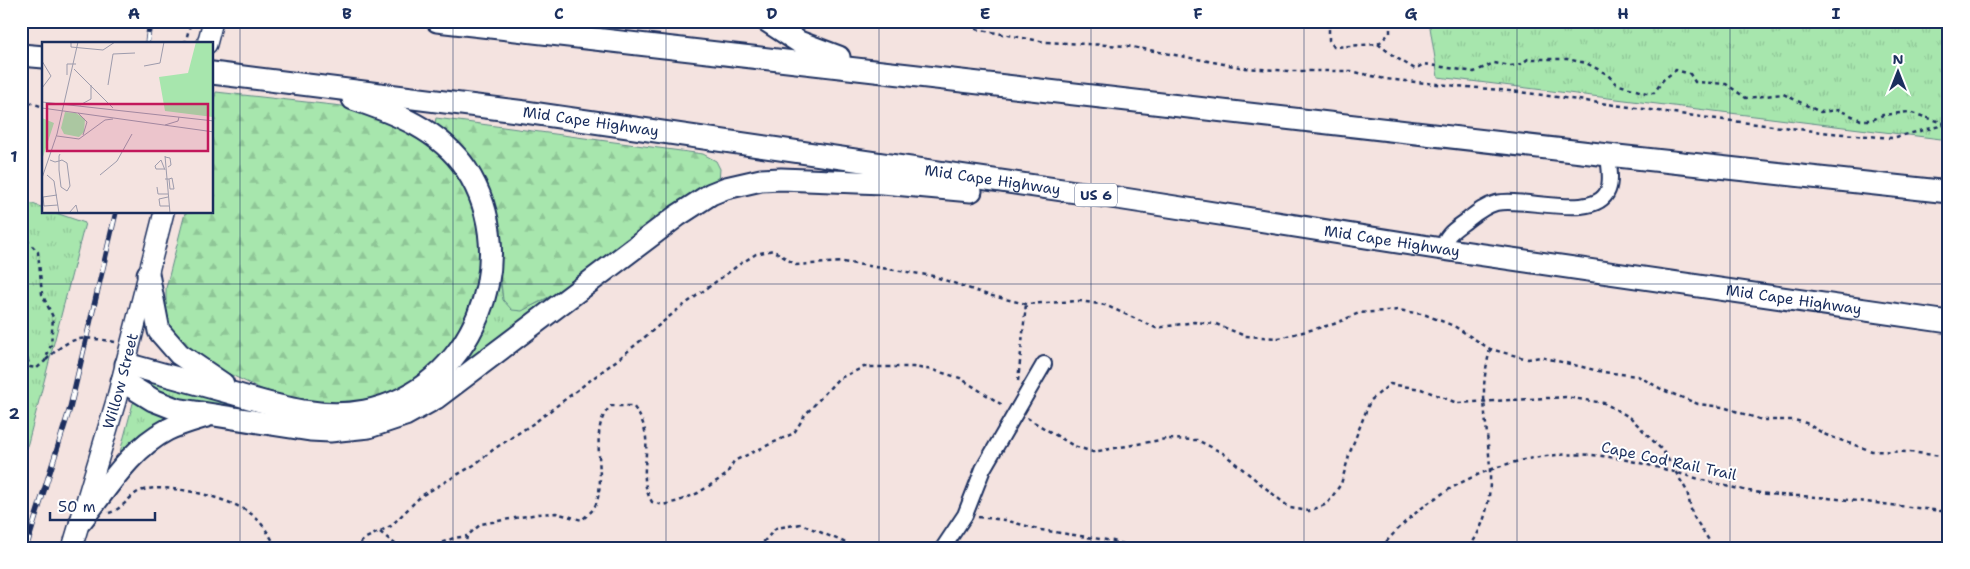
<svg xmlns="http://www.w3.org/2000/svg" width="1970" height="569" font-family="'Shantell Sans',sans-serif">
	<defs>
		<pattern id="grass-tufts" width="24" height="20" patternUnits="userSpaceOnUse" patternTransform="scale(1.25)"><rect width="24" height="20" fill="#a7e6ad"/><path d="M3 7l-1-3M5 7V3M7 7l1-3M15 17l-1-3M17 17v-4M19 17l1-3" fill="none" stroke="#8fc697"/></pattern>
		<pattern id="forest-firs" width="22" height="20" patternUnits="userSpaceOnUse" patternTransform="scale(1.25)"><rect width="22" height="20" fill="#a7e6ad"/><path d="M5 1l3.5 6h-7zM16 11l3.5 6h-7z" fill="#8fc697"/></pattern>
	</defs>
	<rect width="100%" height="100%" fill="#f4e3e0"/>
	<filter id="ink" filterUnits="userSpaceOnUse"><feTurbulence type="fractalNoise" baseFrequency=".02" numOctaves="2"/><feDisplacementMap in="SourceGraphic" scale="10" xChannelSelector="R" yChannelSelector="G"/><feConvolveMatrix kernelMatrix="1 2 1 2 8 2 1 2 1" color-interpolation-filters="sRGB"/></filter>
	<g filter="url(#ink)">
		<g fill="url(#grass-tufts)" stroke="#618a86">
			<path d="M1429,21H1949V140L1438,77Z"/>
			<path d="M21,200L44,208V212L56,213L85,223L28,443L21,462Z"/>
			<path d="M499,265C501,323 518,315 560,291L559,294L436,390C375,433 328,426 259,416C230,413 201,409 172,403L159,397L141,383L142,379H149C179,387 210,395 240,404C267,411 294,420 321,422C390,427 458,384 485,321C492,303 495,284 499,265Z"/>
			<path d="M135,402L171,417L119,456L133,403Z"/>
		</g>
		<g fill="url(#forest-firs)" stroke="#618a86">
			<path d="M216,92L351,107L409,130L433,147L451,165L464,183L473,205L481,247L475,303L458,337L426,374L376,401L326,408L276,396L202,361L170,331L166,316V288L185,213L212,212V105Z"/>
			<path d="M436,118L703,154L716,161L720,169L719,182L664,214L560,291L522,311L512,310L503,300L499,265L435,123Z"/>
		</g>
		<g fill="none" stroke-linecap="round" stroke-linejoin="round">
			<defs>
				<g id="minor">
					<path d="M1442,249C1446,234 1454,230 1466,221C1475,214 1484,206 1496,203C1523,196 1596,222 1608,190C1612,180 1609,166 1608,155"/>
					<path d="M943,548L965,515L983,469L1044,364"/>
				</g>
				<g id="major">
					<path d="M207,44L213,21"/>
					<path id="s1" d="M72,548L116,401L164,212"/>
				</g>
				<g id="highway">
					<path d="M437,21L1608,155L1949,192"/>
					<path d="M767,21L799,42L839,57"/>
					<path d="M21,55L44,57"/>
					<path id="s2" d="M212,73L525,112L1124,199L1442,249L1949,322"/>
					<path d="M148,274L159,331L179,354L223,384"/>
					<path d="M126,364C160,373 194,383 228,392C274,405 318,420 365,411C472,390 525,260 466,169C440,130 395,113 353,99"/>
					<path d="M122,381L153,400L176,409L310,430L330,431L369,427L405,415L436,398L677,216L711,194L726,188L761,180L781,179L883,183L971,191"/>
					<path d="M81,521C106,490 130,449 167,430C179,424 194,420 207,416"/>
				</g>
			</defs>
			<use href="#minor" stroke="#1b2f5e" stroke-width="18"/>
			<use href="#major" stroke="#1b2f5e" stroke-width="22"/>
			<use href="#highway" stroke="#1b2f5e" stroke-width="25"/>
			<g stroke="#1b2f5e" stroke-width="2.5" stroke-dasharray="4 4" stroke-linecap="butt">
				<path d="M962,21L976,29L1045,42L1127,46L1245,68L1290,71H1351L1385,79L1520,92L1724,120L1831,133L1892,138L1948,124"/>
				<path d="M1329,21V40L1334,47L1378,44L1390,33V21"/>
				<path d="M185,44L191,21"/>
				<path d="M1378,44L1395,57L1415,69L1424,64L1474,72L1494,63L1511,66L1521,64L1528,59H1567L1586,63L1607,74L1616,84L1646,93H1654L1663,80L1676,70L1690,74L1695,82L1726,84L1746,98L1783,94L1820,112L1839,110L1861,120H1872L1883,115L1909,112L1947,124"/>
				<path d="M21,100L44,107"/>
				<path d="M21,234L38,252L42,294L53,317L51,345L45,361L37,368L30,367L21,340"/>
				<path d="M46,360C71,335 82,336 115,342"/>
				<path d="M1018,381L1026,304"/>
				<path d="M1027,418L1074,446L1093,452L1166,439L1197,440L1223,453L1290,508L1309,511L1327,504L1341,484L1350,452L1370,401L1390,384L1421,389L1457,403L1566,397L1604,403L1631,418L1663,451L1687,491L1692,514L1714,548"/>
				<path d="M109,513C123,509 130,495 140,491C165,481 239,499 257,519C265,527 271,538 277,548"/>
				<path d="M978,517L1005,520L1041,530L1113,541L1138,548"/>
				<path d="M380,532L400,548"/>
				<path d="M354,548L366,538L391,526L421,496L474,465L494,449L534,423L621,357L676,311L740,264L756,254L773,250L796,265L843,262L933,276L988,295L1026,304L1080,301L1105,305L1156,328L1194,322L1216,324L1245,336L1279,338L1334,324L1359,313L1399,310L1426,315L1454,326L1490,349L1528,359L1541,357L1603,372L1638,376L1663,390L1698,404L1723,407L1762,420H1794L1806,423L1826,435L1872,451L1910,452L1949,457"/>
				<path d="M427,548L454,538L467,536"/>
				<path d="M465,548L467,536L481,524L538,514L556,513L582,520C586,516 593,511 595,506C609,476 586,429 611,406H633C661,441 633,471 652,502L663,505L679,501L698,493L726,475L734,461L794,433L805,415L838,379L864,367H913L933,370L960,378L1004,406"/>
				<path d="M758,548L776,528L801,524L858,548"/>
				<path d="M1381,548C1434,483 1518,446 1602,456C1658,463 1712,487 1768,494C1788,496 1808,496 1828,498C1869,502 1909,507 1949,512"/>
				<path d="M1469,548C1505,496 1484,447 1484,391C1484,376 1487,363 1490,349"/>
			</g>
			<use href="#minor" stroke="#fff" stroke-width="14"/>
			<use href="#major" stroke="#fff" stroke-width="19"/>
			<use href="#highway" stroke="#fff" stroke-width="21"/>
			<defs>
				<g id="rail">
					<path d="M147,44L150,21"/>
					<path d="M26,548L70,408L116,212"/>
				</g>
			</defs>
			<use href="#rail" stroke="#1b2f5e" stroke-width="5.5"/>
			<use href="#rail" stroke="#fff" stroke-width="4" stroke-dasharray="11" stroke-linecap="butt"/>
		</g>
	</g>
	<path fill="none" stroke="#1b2f5e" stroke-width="1" stroke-opacity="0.55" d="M240,21V548M453,21V548M666,21V548M879,21V548M1091,21V548M1304,21V548M1517,21V548M1730,21V548M21,284H1949"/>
	<g text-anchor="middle" stroke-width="4" stroke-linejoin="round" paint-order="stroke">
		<rect fill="#fff" stroke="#5f6d8e" stroke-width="1" x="1075" y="183.5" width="42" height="23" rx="4"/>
		<g font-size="14" font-weight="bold" fill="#1b2f5e">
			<text x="1096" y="200">US 6</text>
		</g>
		<g font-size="15" fill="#1b2f5e" stroke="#fff">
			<text dy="5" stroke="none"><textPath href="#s2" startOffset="382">Mid Cape Highway</textPath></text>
			<text dy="5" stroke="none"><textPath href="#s2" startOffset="788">Mid Cape Highway</textPath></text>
			<text dy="5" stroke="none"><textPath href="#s2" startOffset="1192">Mid Cape Highway</textPath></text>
			<text dy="5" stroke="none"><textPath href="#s2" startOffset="1598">Mid Cape Highway</textPath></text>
			<text dy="5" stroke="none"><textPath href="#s1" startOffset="174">Willow Street</textPath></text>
			<text transform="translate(1669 461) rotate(12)" y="5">Cape Cod Rail Trail</text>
		</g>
	</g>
	<g transform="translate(42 42)">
		<rect width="171" height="171" fill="#f4e3e0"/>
		<path d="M154,0H171V75L123,69L117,35L146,31ZM0,76L12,81L0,118Z" fill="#a7e6ad"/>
		<path d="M23,70L34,71L43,77L42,90L37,95L22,92L19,86Z" fill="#a7e6ad"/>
		<path fill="none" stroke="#9d9bac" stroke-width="1" d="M29,1V5L61,8L73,0M71,12L93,11M0,19L9,34L0,46M102,24L118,21L122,0M32,27L71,66M25,33V22H34M66,43L71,12M0,60L172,79M38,63L49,57V43M0,66L172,90M36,71L45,80L41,93M123,83L136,79L137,75M15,94L37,97L63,78L71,77M123,114L128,171M123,115L128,116L129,123L126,125M8,118L13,120L17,119L20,118L25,121L28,144L25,149L19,145L17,128V114L18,112M122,127H114L113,124L119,118L123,128M5,133L12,139L17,171M58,133L75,119L90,92M0,136L15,92L36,0M123,137H127L130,136L132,147H128L127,137M115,145L116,152H126M15,153L1,155L2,164L16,163M126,155L117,157L118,164H127M27,171L34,163L36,171"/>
		<path fill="#c2185b" fill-opacity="0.15" stroke="#c2185b" stroke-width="2.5" d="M5,62H166V109H5Z"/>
		<rect width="171" height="171" fill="none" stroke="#1b2f5e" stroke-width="2.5"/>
	</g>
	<rect width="1970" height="569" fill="none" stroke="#fff" stroke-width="55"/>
	<g transform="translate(1898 72)" stroke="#ffffff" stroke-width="4" paint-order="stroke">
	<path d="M0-4L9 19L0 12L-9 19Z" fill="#1b2f5e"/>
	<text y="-8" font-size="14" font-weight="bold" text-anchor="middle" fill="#1b2f5e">N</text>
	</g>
	<path d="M50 512v8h105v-8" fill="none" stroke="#1b2f5e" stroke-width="2.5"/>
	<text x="58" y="512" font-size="15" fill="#1b2f5e" stroke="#ffffff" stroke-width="4" paint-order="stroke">50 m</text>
	<rect x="28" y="28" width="1914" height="514" fill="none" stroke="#1b2f5e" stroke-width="2"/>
	<g font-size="16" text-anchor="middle" font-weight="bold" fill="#1b2f5e">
		<text x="134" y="19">A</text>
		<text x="347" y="19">B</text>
		<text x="559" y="19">C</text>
		<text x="772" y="19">D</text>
		<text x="985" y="19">E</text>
		<text x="1198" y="19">F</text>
		<text x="1411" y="19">G</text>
		<text x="1623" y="19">H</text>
		<text x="1836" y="19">I</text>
		<text x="14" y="162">1</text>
		<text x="14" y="419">2</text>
	</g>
</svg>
